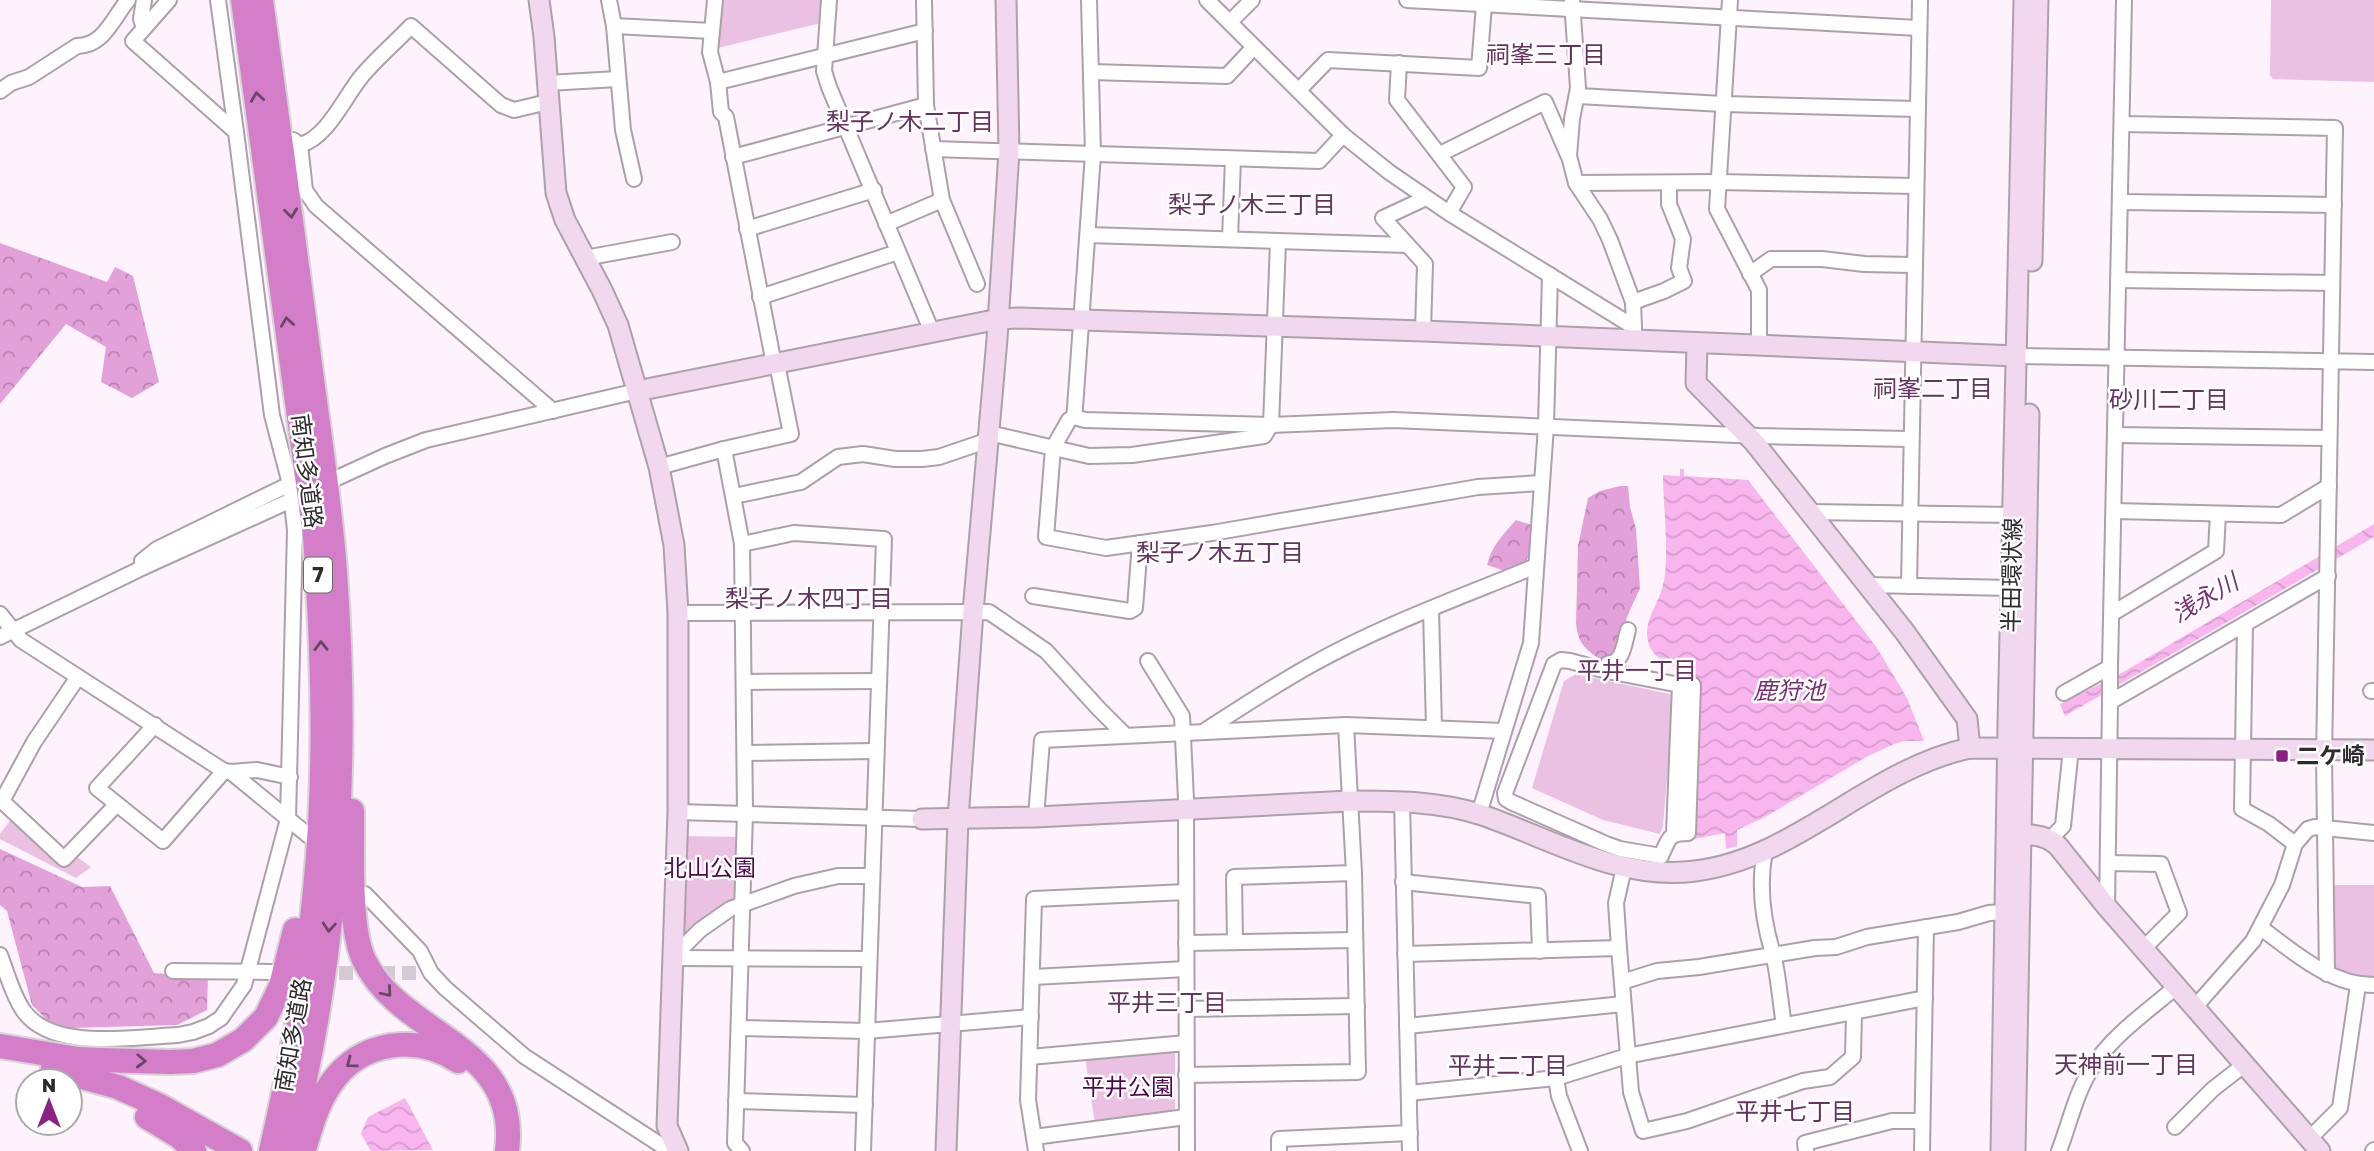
<svg xmlns="http://www.w3.org/2000/svg" width="2374" height="1151" font-family="'Golos Text','Noto Sans JP',sans-serif">
	<defs>
		<pattern id="forest-crowns" width="20" height="18" patternUnits="userSpaceOnUse" patternTransform="scale(1.75)"><rect width="20" height="18" fill="#e3a1d9"/><path d="M2 6a3 3 0 1 1 6 0M12 15a3 3 0 1 1 6 0" fill="none" stroke="#b883b0"/></pattern>
		<pattern id="water-waves" width="16" height="10" patternUnits="userSpaceOnUse" patternTransform="scale(1.75)"><rect width="16" height="10" fill="#f8b5ee"/><path d="M0 5q4-4 8 0t8 0" fill="none" stroke="#d59ccc"/></pattern>
	</defs>
	<rect width="100%" height="100%" fill="#fef2fc"/>
	<g fill="url(#forest-crowns)">
		<path d="M0,243L107,282L115,267L133,276L159,382L132,398L101,382L106,347L66,324L0,404Z"/>
		<path d="M1620,486H1628L1630,507L1636,529L1640,588L1627,617L1618,656L1602,661C1586,649 1579,646 1576,624L1578,546L1588,498L1600,491Z"/>
		<path d="M1516,520L1532,525C1531,541 1533,570 1509,571C1503,571 1494,567 1487,565C1491,547 1503,534 1516,520Z"/>
		<path d="M0,849L82,887L110,886L154,973L208,977L207,1010L177,1025L71,1028L48,1021L32,1005L7,911L0,905Z"/>
	</g>
	<g fill="#eac1e3">
		<path d="M721,0H823L821,23L718,48Z"/>
		<path d="M2271,0H2374V82L2273,79L2270,75Z"/>
		<path d="M1576,674L1674,695L1663,826L1660,834L1603,820L1532,788L1564,681Z"/>
		<path d="M15,814L64,859L77,857L91,867L76,878L0,839V834Z"/>
		<path d="M684,836L739,837L737,899L689,936H680Z"/>
		<path d="M2331,885H2374V979H2358L2335,971L2332,966Z"/>
		<path d="M1172,1050L1175,1053V1110L1172,1113L1095,1124L1085,1057Z"/>
	</g>
	<g fill="url(#water-waves)">
		<path d="M1680,469H1684V476L1748,480L1877,648L1907,698L1924,741H1904L1894,744L1868,756L1765,817L1737,830V846L1726,849L1725,833L1689,840L1694,677L1691,673C1676,667 1657,662 1650,647C1640,623 1658,607 1663,585C1670,557 1663,506 1663,475L1680,476Z"/>
		<path d="M2374,524V537L2065,716L2060,704L2120,674Z"/>
		<path d="M405,1098L433,1150L371,1151L361,1134L368,1117Z"/>
	</g>
	<g fill="none" stroke-linecap="round" stroke-linejoin="round">
		<path stroke="#d4cad3" stroke-width="14" stroke-dasharray="14 7" stroke-linecap="butt" d="M318,973H420"/>
		<defs>
			<g id="street">
				<path d="M144,0L141,19L144,28"/>
				<path d="M218,0L236,132"/>
				<path d="M609,0L614,26L623,130L634,179"/>
				<path d="M829,0L824,71L829,87L932,332"/>
				<path d="M924,0L926,105L942,200L977,284"/>
				<path d="M1089,0L1093,154L1075,408L1074,417L1069,420L1053,448L1046,537L1106,548L1212,533L1478,487L1541,483"/>
				<path d="M1207,0L1343,135L1389,172L1449,213L1634,327V340"/>
				<path d="M1407,0L1918,28"/>
				<path d="M1730,0L1717,209L1759,290V345"/>
				<path d="M1572,1L1578,88L1572,119L1569,156L1576,183L1600,219L1610,240L1633,302L1634,327"/>
				<path d="M1230,22L1252,0"/>
				<path d="M614,26L712,31"/>
				<path d="M1399,63L1397,100L1464,187L1449,213"/>
				<path d="M1091,72L1227,76L1254,47"/>
				<path d="M718,82L925,31"/>
				<path d="M547,83L618,79"/>
				<path d="M1299,90L1328,60L1479,68L1484,5"/>
				<path d="M0,91L11,83L29,77L77,46C104,46 113,18 128,0"/>
				<path d="M1578,96L1723,104L1917,109"/>
				<path d="M2122,124L2335,128L2324,757L2327,974"/>
				<path d="M293,140L300,145C327,138 344,98 361,77C376,59 395,43 411,26L501,105L514,110L548,102"/>
				<path d="M300,145L305,190L316,206L553,411"/>
				<path d="M933,149L1319,161L1343,135"/>
				<path d="M1440,154L1545,102L1568,155"/>
				<path d="M733,157L926,105"/>
				<path d="M1576,183L1718,182L1915,186"/>
				<path d="M2120,202L2334,205"/>
				<path d="M886,224L942,200"/>
				<path d="M747,229L874,190"/>
				<path d="M1088,235L1407,245"/>
				<path d="M1230,239L1233,159"/>
				<path d="M585,258L672,242"/>
				<path d="M1750,274L1771,259H1822L1864,264L1913,265"/>
				<path d="M2118,280L2332,283"/>
				<path d="M760,297L898,252"/>
				<path d="M1633,302L1664,291L1684,281L1679,268L1683,239L1669,204V183"/>
				<path d="M1423,331L1425,264L1383,218L1426,198"/>
				<path d="M2016,356L2374,362"/>
				<path d="M1074,417L1085,420L1271,425L1393,420L1759,436L1910,439"/>
				<path d="M989,433L1089,456L1132,455L1264,436L1271,425L1278,242"/>
				<path d="M2115,435L2329,438"/>
				<path d="M724,449L742,544L745,813L735,1143L742,1151"/>
				<path d="M659,467L724,449L791,434L777,364L773,359L726,117L721,112L718,82L710,52L715,0"/>
				<path d="M337,478L385,456L426,440L637,391"/>
				<path d="M734,496L801,482L838,457L863,454L895,459H922L939,457L989,440"/>
				<path d="M2114,511L2281,515L2329,486"/>
				<path d="M1809,512L2013,515"/>
				<path d="M742,544L794,533L884,539L863,1151"/>
				<path d="M144,567L142,561L157,549L290,484"/>
				<path d="M1867,585L2012,588"/>
				<path d="M1909,586L1920,0"/>
				<path d="M1033,596L1130,611L1135,608L1140,543"/>
				<path d="M1431,609L1434,727"/>
				<path d="M678,613L989,612L1046,651L1099,709L1125,735"/>
				<path d="M2113,613L2216,551L2218,514"/>
				<path d="M0,614L21,640L224,771L231,772L309,836"/>
				<path d="M2245,624L2242,809L2269,824L2295,844"/>
				<path d="M0,637L144,567L285,503"/>
				<path d="M1148,661L1182,716L1186,800L1187,1151"/>
				<path d="M2110,667V702"/>
				<path d="M1607,671L1608,664C1624,662 1624,643 1628,630"/>
				<path d="M78,677L34,742L2,801L64,859L117,804"/>
				<path d="M745,682L879,681"/>
				<path d="M2371,691H2374"/>
				<path d="M2064,693L2110,667L2124,0"/>
				<path d="M155,725L97,788L163,841L224,771"/>
				<path d="M1206,730C1240,708 1275,685 1311,665C1382,625 1461,597 1536,566"/>
				<path d="M745,753L876,751"/>
				<path d="M231,772L257,770L290,777"/>
				<path d="M1402,801L1410,1151"/>
				<path d="M678,812L922,819"/>
				<path d="M1479,814L1531,643L1546,426L1550,275"/>
				<path d="M1036,817L1042,740L1346,725L1504,731"/>
				<path d="M1674,833L1680,685L1607,671L1570,661L1561,660L1554,664L1505,793L1506,799L1511,802L1606,844L1620,849L1661,856C1669,839 1668,833 1688,833L1693,685H1680"/>
				<path d="M2050,839L2063,826L2071,748"/>
				<path d="M1765,851C1758,886 1763,921 1773,954C1779,977 1780,1002 1784,1025"/>
				<path d="M2108,863L2161,864L2179,913L2144,948"/>
				<path d="M1624,868L1616,903L1619,948L1631,1092L1643,1131L1687,1121L1803,1081L1830,1077L1853,1057L1854,1013"/>
				<path d="M1403,882L1538,896L1540,951"/>
				<path d="M365,894L420,951L431,973L445,988L524,1056L670,1151"/>
				<path d="M2107,907L2110,702L2328,576"/>
				<path d="M2261,928C2295,953 2330,985 2374,985"/>
				<path d="M1235,942L1234,877L1354,873"/>
				<path d="M1186,943L1355,940"/>
				<path d="M1405,954L1619,948"/>
				<path d="M0,955C7,973 12,994 23,1010C51,1052 134,1037 178,1035L193,1032L209,1026L221,1018L244,985L288,819L295,530L290,484L272,415L236,132L133,41L169,0"/>
				<path d="M672,958L700,930L730,909L794,886L838,876H872"/>
				<path d="M672,958L869,959"/>
				<path d="M173,971L271,972"/>
				<path d="M1033,977L1186,969"/>
				<path d="M1622,982L1657,971L1699,967L1815,948L1836,947L1867,937L1958,922L1989,913L2006,912"/>
				<path d="M2195,1007L2253,941L2282,885L2295,844L2308,829L2315,827L2374,833"/>
				<path d="M1186,1009L1357,1006"/>
				<path d="M1407,1026L1623,1004"/>
				<path d="M739,1028L867,1031L1031,1017"/>
				<path d="M1030,1057L1186,1043"/>
				<path d="M1186,1075L1358,1072L1354,873L1346,725"/>
				<path d="M1556,1078L1559,1096L1580,1151"/>
				<path d="M1409,1093L1556,1078L1627,1056L1925,998"/>
				<path d="M736,1101L865,1105"/>
				<path d="M2175,1127L2213,1089L2244,1065"/>
				<path d="M1034,1137L1186,1117"/>
				<path d="M2310,1138L2340,1108L2358,985"/>
				<path d="M1036,1151L1028,1100L1034,899L1186,892"/>
				<path d="M1279,1151V1139L1410,1133"/>
				<path d="M1806,1151L1805,1143L1892,1121H1922"/>
				<path d="M1922,1151L1926,927"/>
				<path d="M2059,1151C2069,1125 2076,1093 2091,1069C2112,1035 2147,1012 2177,986"/>
				<path d="M2373,1151L2374,1150"/>
			</g>
			<g id="secondary">
				<path d="M539,0L544,37L556,193L565,220L602,290L618,325L659,467L674,545L678,613V812L667,1126L678,1151"/>
				<path d="M2032,261L2038,0"/>
				<path d="M1697,343L1696,383L1754,442L1904,631L1967,719L1970,748"/>
				<path d="M637,391L999,319L1020,318L1423,331L2016,356"/>
				<path d="M922,819L1036,817L1350,801C1394,801 1439,801 1482,815C1552,839 1619,881 1695,871C1796,859 1870,769 1970,748L2374,750"/>
				<path d="M2021,834C2036,835 2047,836 2058,846L2107,907L2320,1151"/>
				<path d="M946,1151L958,819L973,612L997,339L1009,151L1006,0"/>
				<path d="M2001,1151L2008,725L2024,0"/>
				<path d="M2015,1151L2029,414"/>
			</g>
			<g id="highway">
				<path d="M243,0L315,536C323,653 327,772 315,890C307,978 291,1065 271,1151"/>
				<path d="M261,0C278,121 294,243 310,364C319,433 330,503 335,572C349,765 337,964 288,1151"/>
				<path d="M352,811C353,850 348,926 364,960C401,1038 521,1043 507,1151"/>
				<path d="M0,1046L78,1059L99,1060L171,1062L193,1061L217,1055L243,1040L266,1017L281,986L295,930"/>
				<path d="M53,1069L118,1087L160,1106L240,1151"/>
				<path d="M147,1117L180,1137L194,1151"/>
				<path d="M304,1149C311,1127 317,1104 330,1085C359,1041 416,1033 458,1061"/>
			</g>
		</defs>
		<use href="#street" stroke="#aca0aa" stroke-width="18"/>
		<use href="#secondary" stroke="#aca0aa" stroke-width="23"/>
		<use href="#highway" stroke="#d5d4d5" stroke-width="28"/>
		<use href="#street" stroke="#fff" stroke-width="14"/>
		<use href="#secondary" stroke="#f2d8ef" stroke-width="19"/>
		<use href="#highway" stroke="#d47ec9" stroke-width="24"/>
	</g>
	<defs><path id="oneway-chevron" d="M-2-3.5L2.5 0L-2 3.5" fill="none" stroke-width="1.6" stroke-linecap="round" stroke-linejoin="round" transform="scale(1.75)"/></defs>
	<g stroke="#684764">
		<use href="#oneway-chevron" transform="translate(257 97) rotate(-98)"/>
		<use href="#oneway-chevron" transform="translate(291 213) rotate(83)"/>
		<use href="#oneway-chevron" transform="translate(287 322) rotate(-98)"/>
		<use href="#oneway-chevron" transform="translate(321 646) rotate(-91)"/>
		<use href="#oneway-chevron" transform="translate(329 927) rotate(95)"/>
		<use href="#oneway-chevron" transform="translate(387 992) rotate(50)"/>
		<use href="#oneway-chevron" transform="translate(141 1061) rotate(2)"/>
		<use href="#oneway-chevron" transform="translate(351 1063) rotate(143)"/>
	</g>
	<rect fill="#8c2083" stroke="#fff" stroke-width="2.5" x="2275" y="749" width="14" height="14" rx="3.5"/>
	<g text-anchor="middle" stroke-width="5" stroke-linejoin="round" paint-order="stroke">
		<rect fill="#fff" stroke="#6d6a6c" stroke-width="2" x="304" y="557.5" width="28" height="35" rx="5"/>
		<g font-size="21" font-weight="bold" fill="#2e2a2d">
			<text x="318" y="582">7</text>
		</g>
		<g font-size="23" fill="#2e2a2d" stroke="#fff">
			<text transform="translate(307 471) rotate(83)" y="8">南知多道路</text>
			<text transform="translate(2012 575) rotate(-89)" y="8">半田環状線</text>
			<text transform="translate(293 1035) rotate(-80)" y="8">南知多道路</text>
		</g>
		<g font-size="23" font-weight="bold" fill="#2e2a2d" stroke="#fff" text-anchor="start">
			<text x="2296" y="764">二ケ崎</text>
		</g>
		<g font-size="23" fill="#54044f" stroke="#fff">
			<text x="710" y="876">北山公園</text>
			<text x="1128" y="1095">平井公園</text>
		</g>
		<g font-size="24" fill="#673261" stroke="#fff">
			<text x="1546" y="63">祠峯三丁目</text>
			<text x="910" y="130">梨子ノ木二丁目</text>
			<text x="1252" y="213">梨子ノ木三丁目</text>
			<text x="1933" y="397">祠峯二丁目</text>
			<text x="2169" y="408">砂川二丁目</text>
			<text x="1220" y="561">梨子ノ木五丁目</text>
			<text x="809" y="607">梨子ノ木四丁目</text>
			<text x="1637" y="679">平井一丁目</text>
			<text x="1167" y="1011">平井三丁目</text>
			<text x="2126" y="1073">天神前一丁目</text>
			<text x="1508" y="1074">平井二丁目</text>
			<text x="1795" y="1120">平井七丁目</text>
		</g>
		<g font-size="24" font-style="italic" fill="#7b2f73" stroke="#fff">
			<text transform="translate(2205 598) rotate(-30)" y="8">浅永川</text>
			<text x="1789" y="699">鹿狩池</text>
		</g>
	</g>
	<g transform="translate(49 1102)"><circle r="33" fill="#ffffff" stroke="#abaaab" stroke-width="2"/>
	<path d="M0-5L12 26L0 18L-12 26Z" fill="#8c2083"/>
	<text y="-10" font-size="19" font-weight="bold" text-anchor="middle" fill="#2e2a2d">N</text>
	</g>
</svg>
